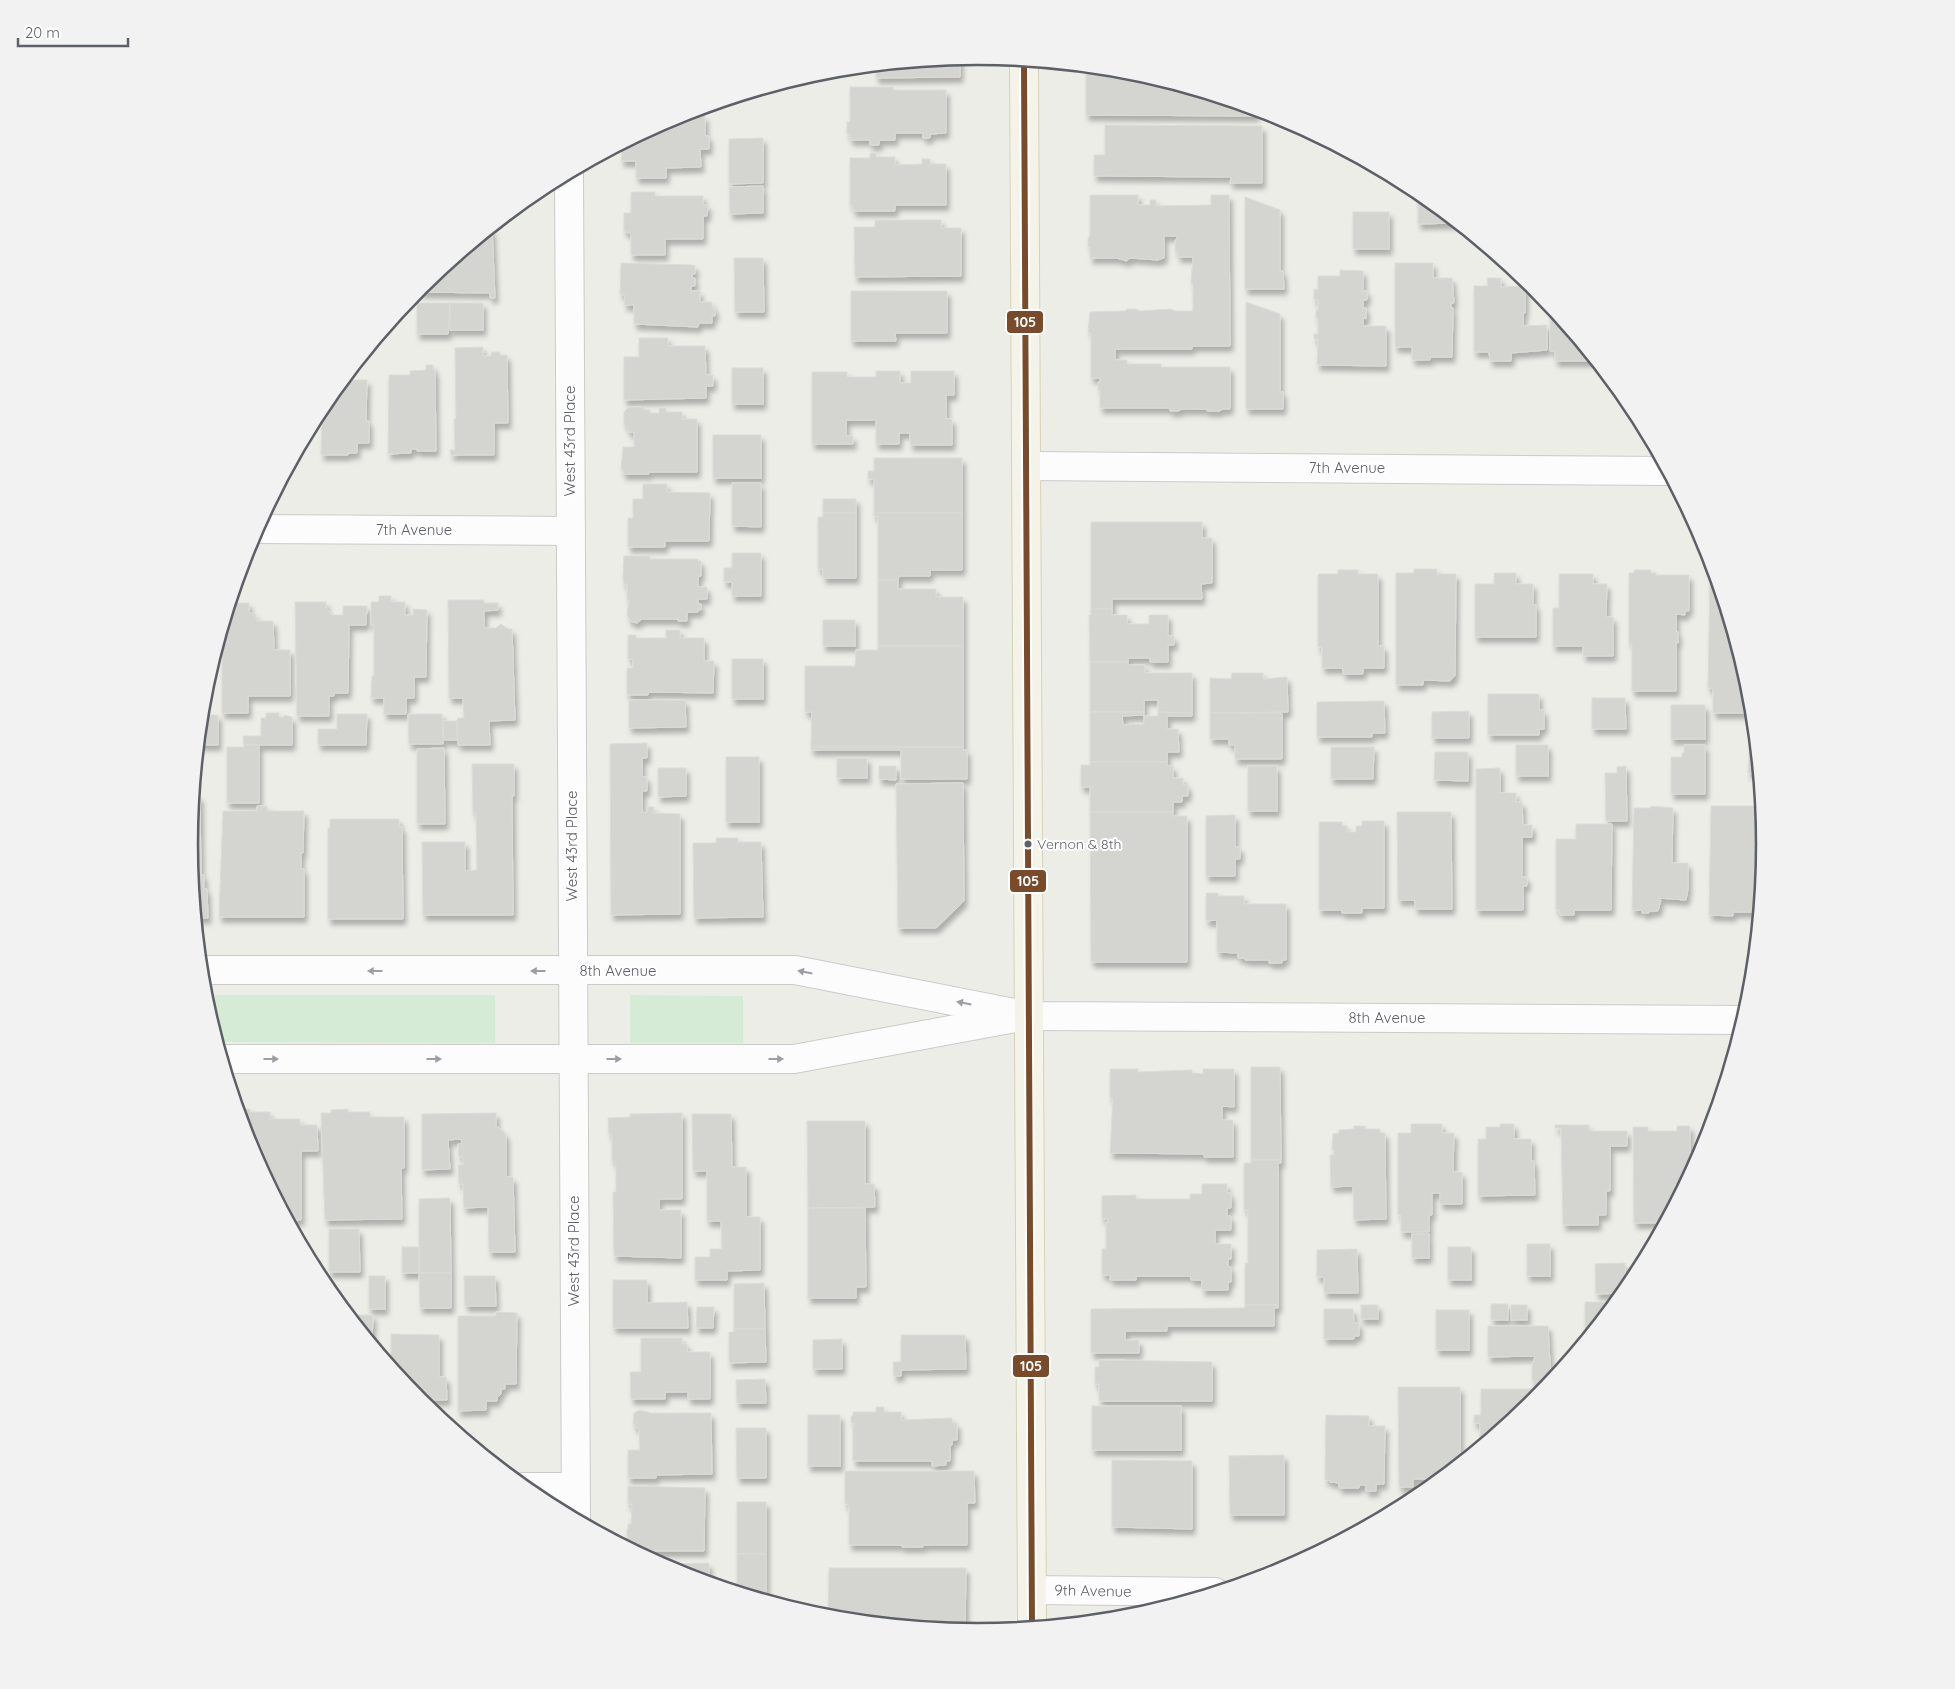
<svg xmlns="http://www.w3.org/2000/svg" width="1955" height="1689" font-family="Quicksand,sans-serif">
	<defs>
		<filter id="shadow"><feDropShadow dx="3" dy="5.5" stdDeviation="2.5" flood-color="#0004"/></filter>
	</defs>
	<rect width="100%" height="100%" fill="#edede8"/>
	<g fill="#d5ebd6">
		<path d="M204,995H495V1043L218,1042Z"/>
		<path d="M630,995L743,996V1043H630Z"/>
	</g>
	<g fill="#d4d4d1" stroke="#dcdcd7" fill-rule="evenodd" filter="url(#shadow)">
		<path d="M960,58V77L876,78V66Z"/>
		<path d="M1086,67L1132,71L1256,109V116L1086,115Z"/>
		<path d="M850,87H893V90H946V133L930,134V138H923V133H895V140H879V145H870V140H850V134H847V122H850Z"/>
		<path d="M705,116V136H709V149H700L701,167L666,168V178H636V161H621L623,145L675,117Z"/>
		<path d="M1105,125L1262,126V183H1230L1231,177L1094,176V155H1105Z"/>
		<path d="M763,138V183L729,184V139Z"/>
		<path d="M870,153H876V157H895V165L922,164V159H930V164H946V205H895V211H853V205H850V158H870Z"/>
		<path d="M763,186V213L730,214L729,187Z"/>
		<path d="M631,192H655V196H703V205H708L707,216H703V239H665V255H631V234L624,231V213H631Z"/>
		<path d="M1418,193H1420L1457,223L1418,224Z"/>
		<path d="M1090,195H1138V205H1150V200H1156V206L1211,205V195H1229L1230,346H1192V349H1115V360H1127V364H1161V367H1230V409H1223L1219,411H1207L1206,409H1182L1178,411H1170L1169,408H1100V390H1098V382H1100V378H1091V333L1088,332L1090,312L1125,311L1127,309H1136L1139,311L1171,309L1174,311H1193V284L1191,283L1193,257H1178V252L1175,250V241L1178,236H1164V258L1158,260L1130,258L1127,261L1116,258H1090V247L1088,246V238L1090,236Z"/>
		<path d="M1245,197L1280,210V271H1283L1284,289H1245Z"/>
		<rect x="1353" y="212" width="36" height="37"/>
		<path d="M875,220H941V228H961V276L855,277L854,227H875Z"/>
		<path d="M492,228L495,298H490V293L417,292Z"/>
		<path d="M734,258H763L764,312H735Z"/>
		<path d="M621,263L692,265L695,266V274H692V278H695V286H691V291H700V302H712V308H715V316H712V323H699L698,327L634,324V305H624L625,295L620,294Z"/>
		<path d="M1395,263H1433V278H1452L1454,303H1451V308H1453L1452,357H1430V360H1412V347H1395Z"/>
		<path d="M1340,270L1363,271V291H1367V300H1363V308H1366V319L1363,318V326H1386V366L1317,365L1318,339H1314V334H1318V319H1316V310H1318V300H1314V289L1318,290V276H1340Z"/>
		<path d="M1487,278H1501V287L1525,286V313H1523V326L1547,325V350L1511,353V361H1490L1489,352H1474V286H1488Z"/>
		<path d="M851,291H947V333H895L896,341H851Z"/>
		<path d="M1246,302L1280,314V392H1283V409H1246Z"/>
		<path d="M417,303H450L448,334H417Z"/>
		<rect x="450" y="303" width="33" height="27"/>
		<path d="M1550,305L1596,361H1555V351H1550Z"/>
		<path d="M639,338H668V346H705L706,375H713V386H706V398L624,400V357H639Z"/>
		<path d="M483,347V356H491V352H500V355H507L508,423H494V455H451L450,450H455L454,419H456L455,348Z"/>
		<path d="M426,365H433V370H435L436,451H417V449H411V453L388,454L389,375H410V371L426,370Z"/>
		<rect x="732" y="368" width="31" height="36"/>
		<path d="M876,371H900V383H911V371H954V395H946V419H952V445H910V433H899V444H876V420H846V436H853V444H812V372H847V377H876Z"/>
		<path d="M344,380H367L366,421H369V443H357V453H348V455H321L322,407Z"/>
		<path d="M629,407H642L645,410H650V413H659V408H666V412H682V419H697V472H649V474H623V469H621L623,447H634V432H628V428L624,424V412Z"/>
		<rect x="713" y="435" width="48" height="43"/>
		<path d="M874,458H962V513H874V479H868V471H874Z"/>
		<path d="M732,483H761V527L732,526Z"/>
		<path d="M643,484H667V492L710,493L709,541H665V547H628V518H633V499H643Z"/>
		<rect x="823" y="499" width="33" height="14"/>
		<path d="M823,513H856V578H823V569H818V517H823Z"/>
		<path d="M874,513H962V570H930V576H899L898,580H878V516H874Z"/>
		<path d="M1091,522H1202V538H1212V583L1201,584L1202,599H1112V609H1091Z"/>
		<path d="M732,553H761V596H732V582H724V568H732Z"/>
		<path d="M624,556H650V559H698V561H701V576H698V587H707V599H698V604H701V610H698V612H687V621H678V619H642L637,623L630,621L627,614L629,600H627V584H624L623,577Z"/>
		<path d="M1414,569H1437V574H1456L1455,676L1450,681L1423,680V685H1396V573H1414Z"/>
		<path d="M1338,570H1358V574H1378V646H1384V668H1363V674H1343V668H1322V647H1318V574H1338Z"/>
		<path d="M1634,570H1651V573H1656V575H1689V611H1685V615L1676,614V632H1678V643H1676V691H1632V644L1629,643V573H1634Z"/>
		<path d="M1494,573H1516V584H1533V605H1536V637H1475V584H1494Z"/>
		<path d="M1559,574H1593V584H1607L1606,617H1613V656H1583V646H1553V608H1559Z"/>
		<path d="M1710,577L1716,578L1747,680V688H1744V713H1713V688H1708Z"/>
		<path d="M878,580H898V589H936V597H963V646H878Z"/>
		<path d="M379,596H391V602H405V615H413V609L427,610L426,677H414V698H406V714H384V698H371L372,676H374V625H371V602H379Z"/>
		<path d="M448,600H484V603H498V610L484,611V628H496L501,624L508,629H512L515,720L489,721L490,745H458L457,721L458,718H464L463,698H449Z"/>
		<path d="M295,602H326V608L332,615H343V606H367L366,625H349L348,693H334V696H329V716H297Z"/>
		<path d="M231,603H249V613L255,614L257,621H273L274,650H290V696H248V713H222V633Z"/>
		<path d="M1091,609H1112V615H1127V624H1149V615H1168V636H1174V645H1168V662H1150V658H1128V662H1090L1089,615H1091Z"/>
		<rect x="823" y="620" width="32" height="26"/>
		<path d="M666,630H680V638H704V661H714L713,693L648,692V695H627V668H633V659H628V635H636V638H666Z"/>
		<path d="M878,646H963V747H811L812,712H805V666H855L856,650H878Z"/>
		<rect x="732" y="659" width="31" height="40"/>
		<path d="M1090,662H1128V665H1145V673H1192V713L1158,712V700H1144V712H1090Z"/>
		<path d="M1232,673H1263V679L1287,677L1288,712L1210,713V678L1231,679Z"/>
		<path d="M1488,694H1539V710H1544V729H1539V735H1488Z"/>
		<path d="M1592,698H1625L1626,729H1592Z"/>
		<path d="M629,700H685L686,727L629,728Z"/>
		<path d="M1384,701L1385,733H1372V737H1317V702Z"/>
		<rect x="1671" y="705" width="34" height="34"/>
		<path d="M1469,711V738H1432V712Z"/>
		<path d="M1090,712H1144V716H1158V712L1192,713V716H1167V729H1178L1179,752H1167V762H1090ZM1144,715V724L1123,725L1122,716Z"/>
		<path d="M266,713H279V717H284V715L292,717V745H244L243,736H261V718H266Z"/>
		<path d="M1210,713H1282V759H1235V745H1229V739H1210Z"/>
		<path d="M337,714H367L366,745H318V729H337Z"/>
		<path d="M408,714H442L443,744H409Z"/>
		<path d="M202,715H218V745H199Z"/>
		<path d="M443,721H457V740H444Z"/>
		<path d="M647,743V758H642V777H647V791H642V812L647,813V807H654L653,813L680,814V914L611,915L610,744Z"/>
		<path d="M1750,743H1756L1759,774L1748,773Z"/>
		<path d="M244,745H259V803H227V747H244Z"/>
		<rect x="1516" y="745" width="32" height="31"/>
		<path d="M1684,745H1705V794H1671V757H1682V753H1684Z"/>
		<path d="M811,747H963V750H967V779H901V750H811Z"/>
		<path d="M1331,747H1374L1373,779H1331Z"/>
		<path d="M444,748L445,824H417V749Z"/>
		<path d="M1435,752H1468V781L1434,780Z"/>
		<rect x="726" y="757" width="33" height="65"/>
		<rect x="837" y="758" width="30" height="20"/>
		<path d="M1090,762H1167V766H1173V778H1183V785H1188V796H1182V802H1173V812H1090V787H1081V765H1090Z"/>
		<path d="M472,764H514V796H512L513,915H423L422,842H465V871L477,870L476,813H473Z"/>
		<path d="M879,766H896V780L879,779Z"/>
		<rect x="1248" y="766" width="29" height="45"/>
		<path d="M1626,766L1627,821H1606L1605,773H1617V767Z"/>
		<path d="M658,768H686V796L658,797Z"/>
		<path d="M1500,768V793H1516V802H1522L1523,825H1532V837H1522V877H1527V886H1523V910H1476V769Z"/>
		<path d="M963,783L964,901L936,928H898L896,784Z"/>
		<path d="M194,796H200L201,875H204V889H207L208,918H197L189,844Z"/>
		<path d="M1755,802L1761,803L1762,806L1766,845L1759,912H1733V916L1709,915L1711,806H1755Z"/>
		<path d="M257,806H267V811H304L303,853H301V869H304V917H219L223,811H257Z"/>
		<path d="M1651,806L1673,808L1672,863H1688V889L1686,900L1658,898V900H1661L1658,911H1649V913H1642V910H1632L1634,808H1651Z"/>
		<path d="M1090,812H1173V816H1187V962H1091Z"/>
		<path d="M1397,812H1451L1452,909H1415V900H1398Z"/>
		<path d="M1235,815V847H1240V859H1235V876H1206V816Z"/>
		<path d="M330,819H399V827H402L403,919H328V828H330Z"/>
		<path d="M1362,821H1384V908H1362V913H1342V910H1319V822H1342V826H1347V832H1356V826H1362Z"/>
		<path d="M1576,824H1612L1611,910H1574V915H1560V910H1556V839H1576Z"/>
		<path d="M716,838H738V842H761L763,917L694,918L693,843H716Z"/>
		<path d="M1206,893H1218V896H1244V904H1286V960H1282V963H1269V960H1245V958H1238V953L1217,952V920L1206,921Z"/>
		<path d="M1251,1067H1280L1281,1160H1251Z"/>
		<path d="M1110,1069H1138V1072L1192,1070V1073L1203,1074V1069H1234V1107L1222,1106V1120H1233V1157H1204V1154L1110,1153L1113,1098H1110Z"/>
		<path d="M238,1109H250V1112H270V1119H300V1125H317L318,1151H301V1220H289L249,1146Z"/>
		<path d="M348,1109V1112H370V1117H404V1168H401L402,1219L325,1220L321,1113H331V1110Z"/>
		<path d="M496,1113V1126L504,1132L506,1136V1177H513L515,1252H489L488,1207L464,1208L463,1184H459L458,1165H463V1157H459L458,1144H462L461,1139L448,1140L450,1169L422,1170V1114Z"/>
		<path d="M682,1113V1199H659V1210H681V1258L614,1256L613,1192H616V1164L612,1160V1134H609L608,1118L630,1117V1114Z"/>
		<path d="M692,1114H731L732,1167H746V1217H760V1270L727,1271V1280H695V1257H710V1249H722L721,1221H707V1171H693Z"/>
		<path d="M807,1121H865V1184H874L875,1207L808,1208Z"/>
		<path d="M1411,1124H1442V1133H1454L1453,1172H1462V1204H1440V1193H1432V1215H1429V1232H1401V1215H1398V1133H1411Z"/>
		<path d="M1500,1124H1514V1139H1531V1161H1534L1535,1195L1478,1196V1139H1486V1127H1500Z"/>
		<path d="M1555,1125H1589V1131H1627V1146H1610V1191H1606V1215H1598V1225H1563L1561,1128H1555Z"/>
		<path d="M1354,1126H1365V1129H1380V1133H1385L1386,1219L1354,1220L1353,1186L1331,1187L1330,1155H1334V1150H1332L1333,1134L1339,1133V1130L1354,1129Z"/>
		<path d="M1677,1126H1690V1175L1665,1223H1634L1633,1127H1648V1131H1677Z"/>
		<path d="M1251,1160H1281V1163H1278V1305H1245V1263H1248V1210H1244V1163H1251Z"/>
		<path d="M1202,1184H1227V1193H1231V1208H1227V1216H1231V1230H1215V1244H1231V1259H1228V1267H1231V1282H1228V1290H1202V1280H1191V1276H1136V1280H1110V1275H1102V1249H1106V1222H1108V1219H1102V1196L1136,1195V1199H1190V1194H1202Z"/>
		<path d="M450,1198L451,1273H419V1199Z"/>
		<path d="M808,1208H865L866,1287H856V1298H808Z"/>
		<path d="M329,1229H359L360,1272H329Z"/>
		<rect x="1412" y="1234" width="17" height="24"/>
		<rect x="1527" y="1244" width="23" height="32"/>
		<rect x="402" y="1247" width="17" height="26"/>
		<rect x="1448" y="1247" width="23" height="33"/>
		<path d="M1357,1249L1358,1293H1324V1277H1317V1250Z"/>
		<path d="M1625,1263L1626,1291L1624,1293L1596,1294L1595,1264Z"/>
		<path d="M419,1273H451V1308H420Z"/>
		<rect x="369" y="1276" width="16" height="33"/>
		<path d="M464,1276H495L496,1306H465Z"/>
		<path d="M613,1280H647V1303L687,1302L688,1328H613Z"/>
		<path d="M764,1283L765,1329H734V1284Z"/>
		<path d="M1585,1302H1617L1585,1340Z"/>
		<rect x="1491" y="1304" width="17" height="16"/>
		<path d="M1245,1305H1278V1308H1274V1326H1167V1331H1125V1340H1139V1353H1091V1309L1245,1308Z"/>
		<rect x="1361" y="1305" width="17" height="14"/>
		<rect x="1511" y="1305" width="16" height="15"/>
		<path d="M697,1307H714L713,1328H696Z"/>
		<path d="M1324,1309H1353L1354,1323H1359V1336H1354V1339H1324Z"/>
		<rect x="1436" y="1310" width="33" height="40"/>
		<path d="M496,1312L517,1313L516,1384H505V1389H501V1394L497,1398V1401H486V1410L458,1411V1316H496Z"/>
		<path d="M349,1315H373L372,1344Z"/>
		<path d="M1488,1326H1548L1551,1382L1545,1390H1535L1532,1378V1366L1535,1356L1488,1357Z"/>
		<path d="M734,1329H765L766,1362L729,1363V1332H734Z"/>
		<path d="M391,1334L439,1335V1377H446L447,1400H428L433,1404L428,1408L420,1402L391,1366Z"/>
		<path d="M901,1335H965L966,1369L901,1370V1376H894L893,1362H901Z"/>
		<path d="M641,1338H682V1344H687V1352H710V1399H688V1392H665V1399H631L630,1372H641Z"/>
		<path d="M842,1339V1369H813V1340Z"/>
		<path d="M1099,1360L1212,1362V1401H1099V1384H1095V1367H1099Z"/>
		<path d="M765,1379L766,1403H737L736,1380Z"/>
		<path d="M1398,1387H1460V1464L1441,1479H1413V1487H1399Z"/>
		<path d="M1481,1389H1533V1403L1480,1447V1423H1474V1415H1481Z"/>
		<rect x="1092" y="1406" width="89" height="44"/>
		<path d="M876,1407H884V1412H901V1420L952,1418V1423H957V1440H952V1445H950V1461H946V1465L932,1466V1461H853V1423H851V1416H853V1412H876Z"/>
		<path d="M640,1410L651,1413H711L712,1474L656,1475V1478H628V1450H640L639,1429L636,1428L633,1422L634,1413Z"/>
		<rect x="808" y="1415" width="32" height="51"/>
		<path d="M1326,1415L1369,1416V1426H1385L1384,1484H1376V1491H1366V1485H1359V1488H1339V1483L1330,1482V1480H1325Z"/>
		<path d="M736,1428H766V1478H737Z"/>
		<path d="M1284,1455V1515H1230L1229,1456Z"/>
		<path d="M1112,1460L1192,1461V1529L1112,1527Z"/>
		<path d="M845,1471H974L975,1503H967V1545H923V1547H902V1545H849V1504H845Z"/>
		<path d="M628,1486L705,1488L704,1551H646L645,1553H639L627,1546V1529H628V1524H631L632,1504H628Z"/>
		<rect x="737" y="1502" width="29" height="52"/>
		<path d="M737,1554H766V1600L737,1591Z"/>
		<path d="M709,1563V1583L676,1573L659,1564Z"/>
		<path d="M829,1568H966L965,1632L828,1618Z"/>
	</g>
	<g fill="none" stroke-linecap="round" stroke-linejoin="round">
		<defs>
			<g id="minor">
				<path d="M569,174L576,1519"/>
				<path d="M1028,466L1667,471"/>
				<path d="M256,529L571,531"/>
				<path d="M202,970H795L1029,1016L1744,1020"/>
				<path d="M223,1059H794L1015,1018"/>
				<path d="M524,1487H575"/>
				<path d="M1032,1590L1215,1592"/>
			</g>
			<path id="major" d="M1024,61L1032,1627"/>
		</defs>
		<use href="#minor" stroke="#cacbca" stroke-width="30"/>
		<use href="#major" stroke="#d6d3b5" stroke-width="30"/>
		<use href="#minor" stroke="#fcfcfc" stroke-width="28"/>
		<use href="#major" stroke="#f3f3e9" stroke-width="28"/>
		<defs>
			<path id="bus-1" d="M1024,61L1032,1627"/>
		</defs>
		<use href="#bus-1" stroke="#fff" stroke-width="10"/>
		<use href="#bus-1" stroke="#7a4b2a" stroke-width="6"/>
	</g>
	<defs><path id="oneway-solid" d="M-6-.8H1V-3.2L6.5 0L1 3.2V.8H-6Z" transform="scale(1.25)"/></defs>
	<g fill="#9d9ea3">
		<use href="#oneway-solid" transform="translate(375 971) rotate(-180)"/>
		<use href="#oneway-solid" transform="translate(538 971) rotate(-180)"/>
		<use href="#oneway-solid" transform="translate(805 972) rotate(-169)"/>
		<use href="#oneway-solid" transform="translate(964 1003) rotate(-169)"/>
		<use href="#oneway-solid" transform="translate(271 1059)"/>
		<use href="#oneway-solid" transform="translate(434 1059)"/>
		<use href="#oneway-solid" transform="translate(614 1059)"/>
		<use href="#oneway-solid" transform="translate(776 1059)"/>
	</g>
	<circle fill="#5d6067" stroke="#fff" stroke-width="2" cx="1028" cy="844" r="4.5"/>
	<g text-anchor="middle" stroke-width="4" stroke-linejoin="round" paint-order="stroke">
		<g font-size="14" fill="#5d6067" stroke="#fff" text-anchor="start">
			<text x="1037" y="849">Vernon &amp; 8th</text>
		</g>
		<g font-size="15" fill="#5d6067" stroke="#fff">
			<text transform="translate(570 441) rotate(-90)" y="5">West 43rd Place</text>
			<text x="1347" y="473">7th Avenue</text>
			<text x="414" y="535">7th Avenue</text>
			<text transform="translate(572 846) rotate(-90)" y="5">West 43rd Place</text>
			<text x="618" y="976">8th Avenue</text>
			<text x="1387" y="1023">8th Avenue</text>
			<text transform="translate(574 1251) rotate(-90)" y="5">West 43rd Place</text>
			<text transform="translate(1093 1591) rotate(1)" y="5">9th Avenue</text>
		</g>
	</g>
	<path d="M0 0H1955V1689H0ZM198 844a779 779 0 1 1 1558 0a779 779 0 1 1-1558 0Z" fill="#f2f2f3" fill-rule="evenodd"/>
	<path fill="none" stroke="#5d6067" stroke-width="2.5" d="M198 844a779 779 0 1 1 1558 0a779 779 0 1 1-1558 0Z"/>
	<g stroke="#fff" stroke-width="2">
		<rect x="1006" y="310" width="38" height="24" rx="5" fill="#7a4b2a"/>
		<rect x="1009" y="869" width="38" height="24" rx="5" fill="#7a4b2a"/>
		<rect x="1012" y="1354" width="38" height="24" rx="5" fill="#7a4b2a"/>
	</g>
	<g font-size="14" text-anchor="middle" font-weight="bold" fill="#fff">
		<text x="1025" y="327">105</text>
		<text x="1028" y="886">105</text>
		<text x="1031" y="1371">105</text>
	</g>
	<path d="M18 38v8h110v-8" fill="none" stroke="#5d6067" stroke-width="2.5"/>
	<text x="25" y="38" font-size="15" fill="#5d6067" stroke="#ffffff" stroke-width="4" paint-order="stroke">20 m</text>
</svg>
